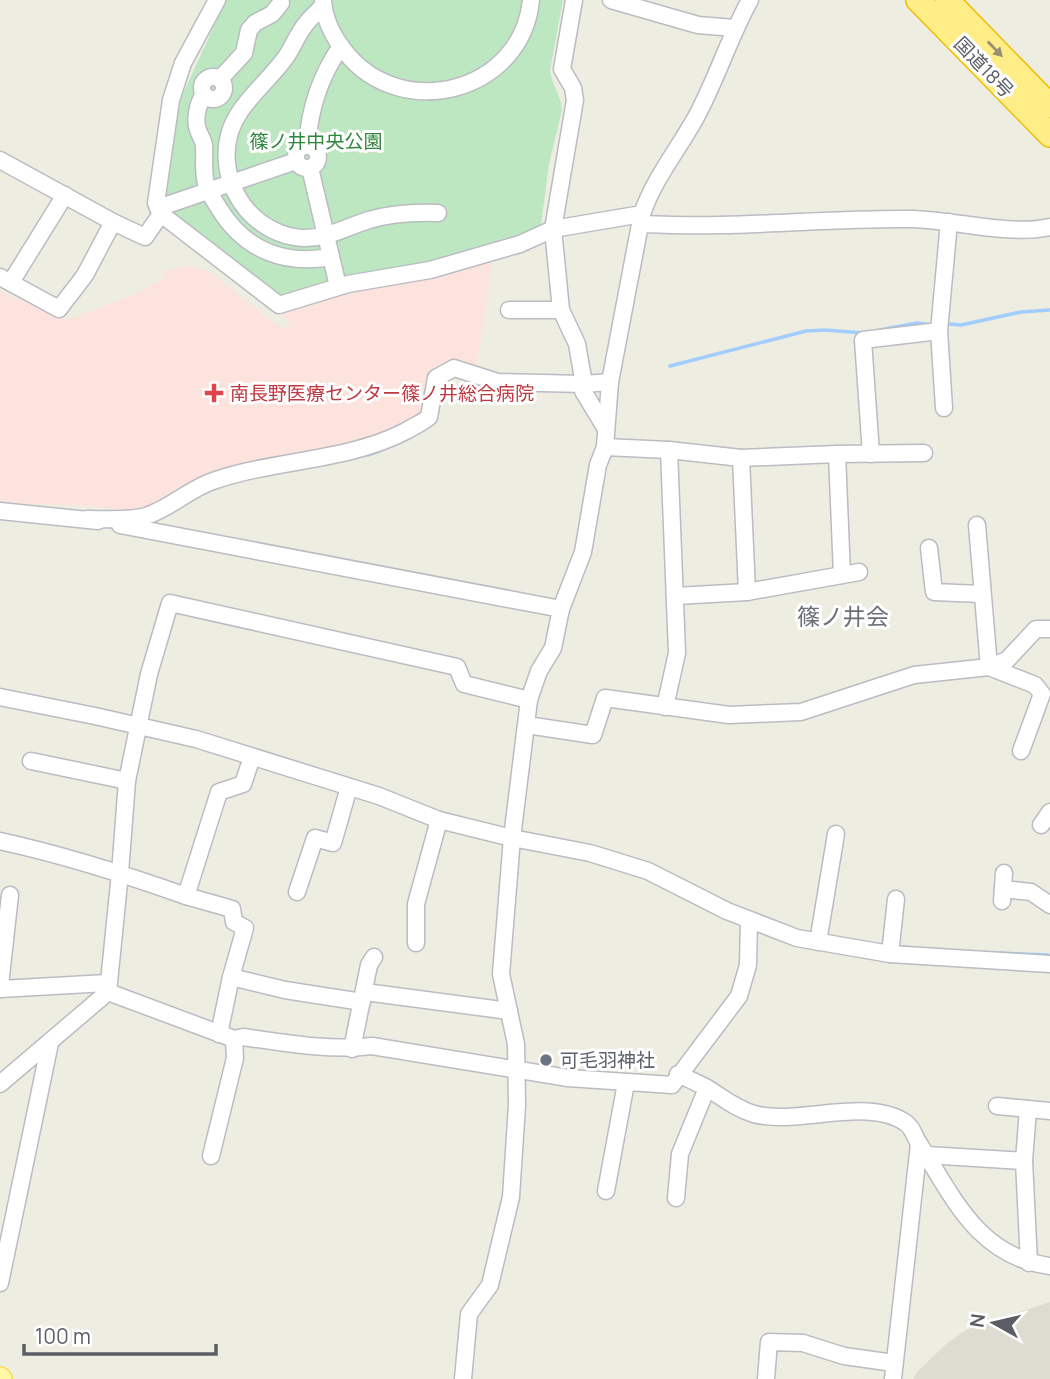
<svg xmlns="http://www.w3.org/2000/svg" width="1050" height="1379" font-family="Manrope,'Noto Sans JP',sans-serif">
	<rect width="100%" height="100%" fill="#eeede2"/>
	<path fill="#dedcd1" d="M1050,1302V1379H913L917,1372L946,1344L966,1330Z"/>
	<path fill="#fce3dd" d="M493,258L477,365L455,360L437,368L432,376L426,411L419,419L344,449L289,456L151,509L120,510L77,505L23,504L0,500V291L18,301L22,294L67,320L143,291L164,277V271L188,266L208,271L282,329L291,323L279,312L339,291Z"/>
	<path fill="#bde7c1" d="M226,0H563L550,71C552,85 562,97 562,110L549,164L541,225L489,247L277,301L163,211V194L180,100Z"/>
	<g fill="none" stroke-linecap="round" stroke-linejoin="round">
		<g stroke="#a1cdff" stroke-width="3.5">
			<path d="M949,324L961,325L1021,312L1050,310"/>
			<path d="M880,330L917,323L926,324"/>
			<path d="M670,366L806,331L825,330L863,333"/>
			<path d="M412,436L429,426"/>
			<path d="M368,455L379,451"/>
			<path d="M904,947L915,948"/>
			<path d="M1000,953L1048,955"/>
		</g>
		<defs>
			<g id="minor">
				<path d="M217,0L183,63L171,100L156,203L161,214L279,305L348,284L430,270L520,244L553,229L642,214"/>
				<path d="M323,0C324,19 334,38 346,53C403,123 522,92 531,0"/>
				<path d="M574,0L562,69L573,88L575,100L553,229L561,310L577,344L584,384L583,391L606,429"/>
				<path d="M611,0L698,25L734,28"/>
				<path d="M323,6C317,12 310,18 305,25C297,35 293,47 286,57C272,76 254,92 241,110C219,141 223,181 247,210C261,226 281,237 303,238C327,239 346,227 369,220C392,213 415,212 438,213"/>
				<circle cx="213" cy="88" r="11"/>
				<path d="M220,79L244,53L249,30L255,23L272,14L281,3"/>
				<path d="M204,94C198,103 194,119 198,130C200,136 203,139 204,145C205,160 202,173 207,187C210,195 216,203 220,210C246,251 285,265 331,257"/>
				<path d="M307,145C310,107 320,77 341,46"/>
				<circle cx="307" cy="157" r="11"/>
				<path d="M0,160L113,222L145,237L161,214"/>
				<path d="M310,168L337,282"/>
				<path d="M158,208L296,161"/>
				<path d="M640,224C667,225 694,226 720,225C784,224 848,218 912,219C956,220 1008,236 1050,227"/>
				<path d="M0,277L59,309L85,275L113,222"/>
				<path d="M11,282L65,195"/>
				<path d="M509,310H561"/>
				<path d="M944,408L939,331L949,222"/>
				<path d="M605,447L669,450L741,458L837,454L924,453"/>
				<path d="M837,454L842,575"/>
				<path d="M871,454L863,340L939,331"/>
				<path d="M741,458L747,592"/>
				<path d="M0,511L98,521"/>
				<path d="M87,519C106,519 129,521 146,516C171,508 189,489 213,481C276,459 346,462 406,431C414,426 422,423 429,417L436,378L454,368L498,382L584,384L610,382"/>
				<path d="M120,525L561,609"/>
				<path d="M977,525L989,667L1035,685L1042,694L1021,751"/>
				<path d="M929,548L934,592L981,594"/>
				<path d="M676,596L747,592L859,572"/>
				<path d="M0,697L95,716L196,739L379,796L439,820L512,838L529,700L539,671L553,648L561,609L583,552L598,465L605,447L610,382L642,214C654,179 677,151 695,119C716,81 729,38 750,0"/>
				<path d="M665,707L677,653L669,450"/>
				<path d="M527,725L593,735L605,698L729,715L801,712L914,675L989,667L1007,660L1036,629H1050"/>
				<path d="M31,761L127,781"/>
				<path d="M1041,825L1050,812"/>
				<path d="M0,841C64,855 124,874 186,896"/>
				<path d="M1003,889L1031,892L1050,905"/>
				<path d="M297,892L315,838L333,843L349,787"/>
				<path d="M1002,901L1004,873"/>
				<path d="M818,942L836,834"/>
				<path d="M416,943V904L439,820"/>
				<path d="M890,954L896,899"/>
				<path d="M231,977L285,990L362,1002"/>
				<path d="M0,985L10,895"/>
				<path d="M0,989L107,983"/>
				<path d="M108,992L120,873L127,781L149,674L170,603L457,667L464,684L529,700"/>
				<path d="M108,992L234,1039L243,1037C285,1043 329,1051 372,1046L568,1078L672,1085L739,996L748,965L749,920"/>
				<path d="M365,992L509,1011"/>
				<path d="M219,1034L231,977L245,928L234,922L232,909L186,896L219,792L243,784L252,757"/>
				<path d="M352,1049L369,965L374,957"/>
				<path d="M678,1074C688,1079 698,1083 707,1088C722,1097 736,1109 754,1114C797,1126 868,1096 906,1123C914,1129 914,1137 920,1145C954,1199 979,1257 1050,1266"/>
				<path d="M0,1084L108,992"/>
				<path d="M997,1106L1050,1111"/>
				<path d="M927,1155L1024,1161L1029,1263"/>
				<path d="M211,1156L235,1058L234,1039"/>
				<path d="M1024,1161L1028,1109"/>
				<path d="M606,1191L626,1083"/>
				<path d="M676,1198L680,1154L707,1088"/>
				<path d="M0,1283L50,1043"/>
				<path d="M463,1379L469,1314L490,1285L511,1197L517,1105L516,1044L501,974L512,838L590,853L648,871L727,911L797,938L890,954L1050,964"/>
				<path d="M766,1379L769,1342L803,1343L844,1356L894,1363"/>
				<path d="M893,1379L919,1144"/>
			</g>
			<path id="major" d="M0,1378L1,1379"/>
			<g id="highway">
				<path d="M918,0L1050,135"/>
				<path d="M947,0L1050,106"/>
			</g>
		</defs>
		<use href="#minor" stroke="#babcc2" stroke-width="19"/>
		<use href="#major" stroke="#f9da51" stroke-width="24"/>
		<use href="#highway" stroke="#f0bd00" stroke-width="26"/>
		<use href="#minor" stroke="#fff" stroke-width="16"/>
		<use href="#major" stroke="#fff9a6" stroke-width="21"/>
		<use href="#highway" stroke="#ffed88" stroke-width="23"/>
	</g>
	<defs><path id="oneway-solid" d="M-6-.8H1V-3.2L6.5 0L1 3.2V.8H-6Z" transform="scale(1.75)"/></defs>
	<use fill="#949071" href="#oneway-solid" transform="translate(995 49) rotate(46)"/>
	<path fill="#e0444e" stroke="#fff" stroke-width="2.5" d="M210.5 382.5h7v7h7v7h-7v7h-7v-7h-7v-7h7z"/>
	<circle fill="#6b7280" stroke="#fff" stroke-width="2.5" cx="546" cy="1060" r="7"/>
	<g text-anchor="middle" stroke-width="6" stroke-linejoin="round" paint-order="stroke">
		<g font-size="19" fill="#5a5e64" stroke="#fff">
			<text transform="translate(984 67) rotate(46)" y="7">国道18号</text>
		</g>
		<g font-size="19" fill="#30863d" stroke="#fff">
			<text x="316" y="148">篠ノ井中央公園</text>
		</g>
		<g font-size="19" fill="#be3a42" stroke="#fff" text-anchor="start">
			<text x="230" y="400">南長野医療センター篠ノ井総合病院</text>
		</g>
		<g font-size="19" fill="#5b616d" stroke="#fff" text-anchor="start">
			<text x="560" y="1067">可毛羽神社</text>
		</g>
		<g font-size="23" fill="#6b7076" stroke="#fff">
			<text x="843" y="625">篠ノ井会</text>
		</g>
	</g>
	<g transform="translate(994 1323) rotate(278)" stroke="#ffffff" stroke-width="5" paint-order="stroke">
	<path d="M0-5L12 26L0 18L-12 26Z" fill="#5a5e64"/>
	<text y="-10" font-size="19" font-weight="bold" text-anchor="middle" fill="#5a5e64">N</text>
	</g>
	<path d="M24 1344v10h192v-10" fill="none" stroke="#5a5e64" stroke-width="3.5"/>
	<text x="35" y="1344" font-size="21" fill="#5a5e64" stroke="#ffffff" stroke-width="5" paint-order="stroke">100 m</text>
</svg>
